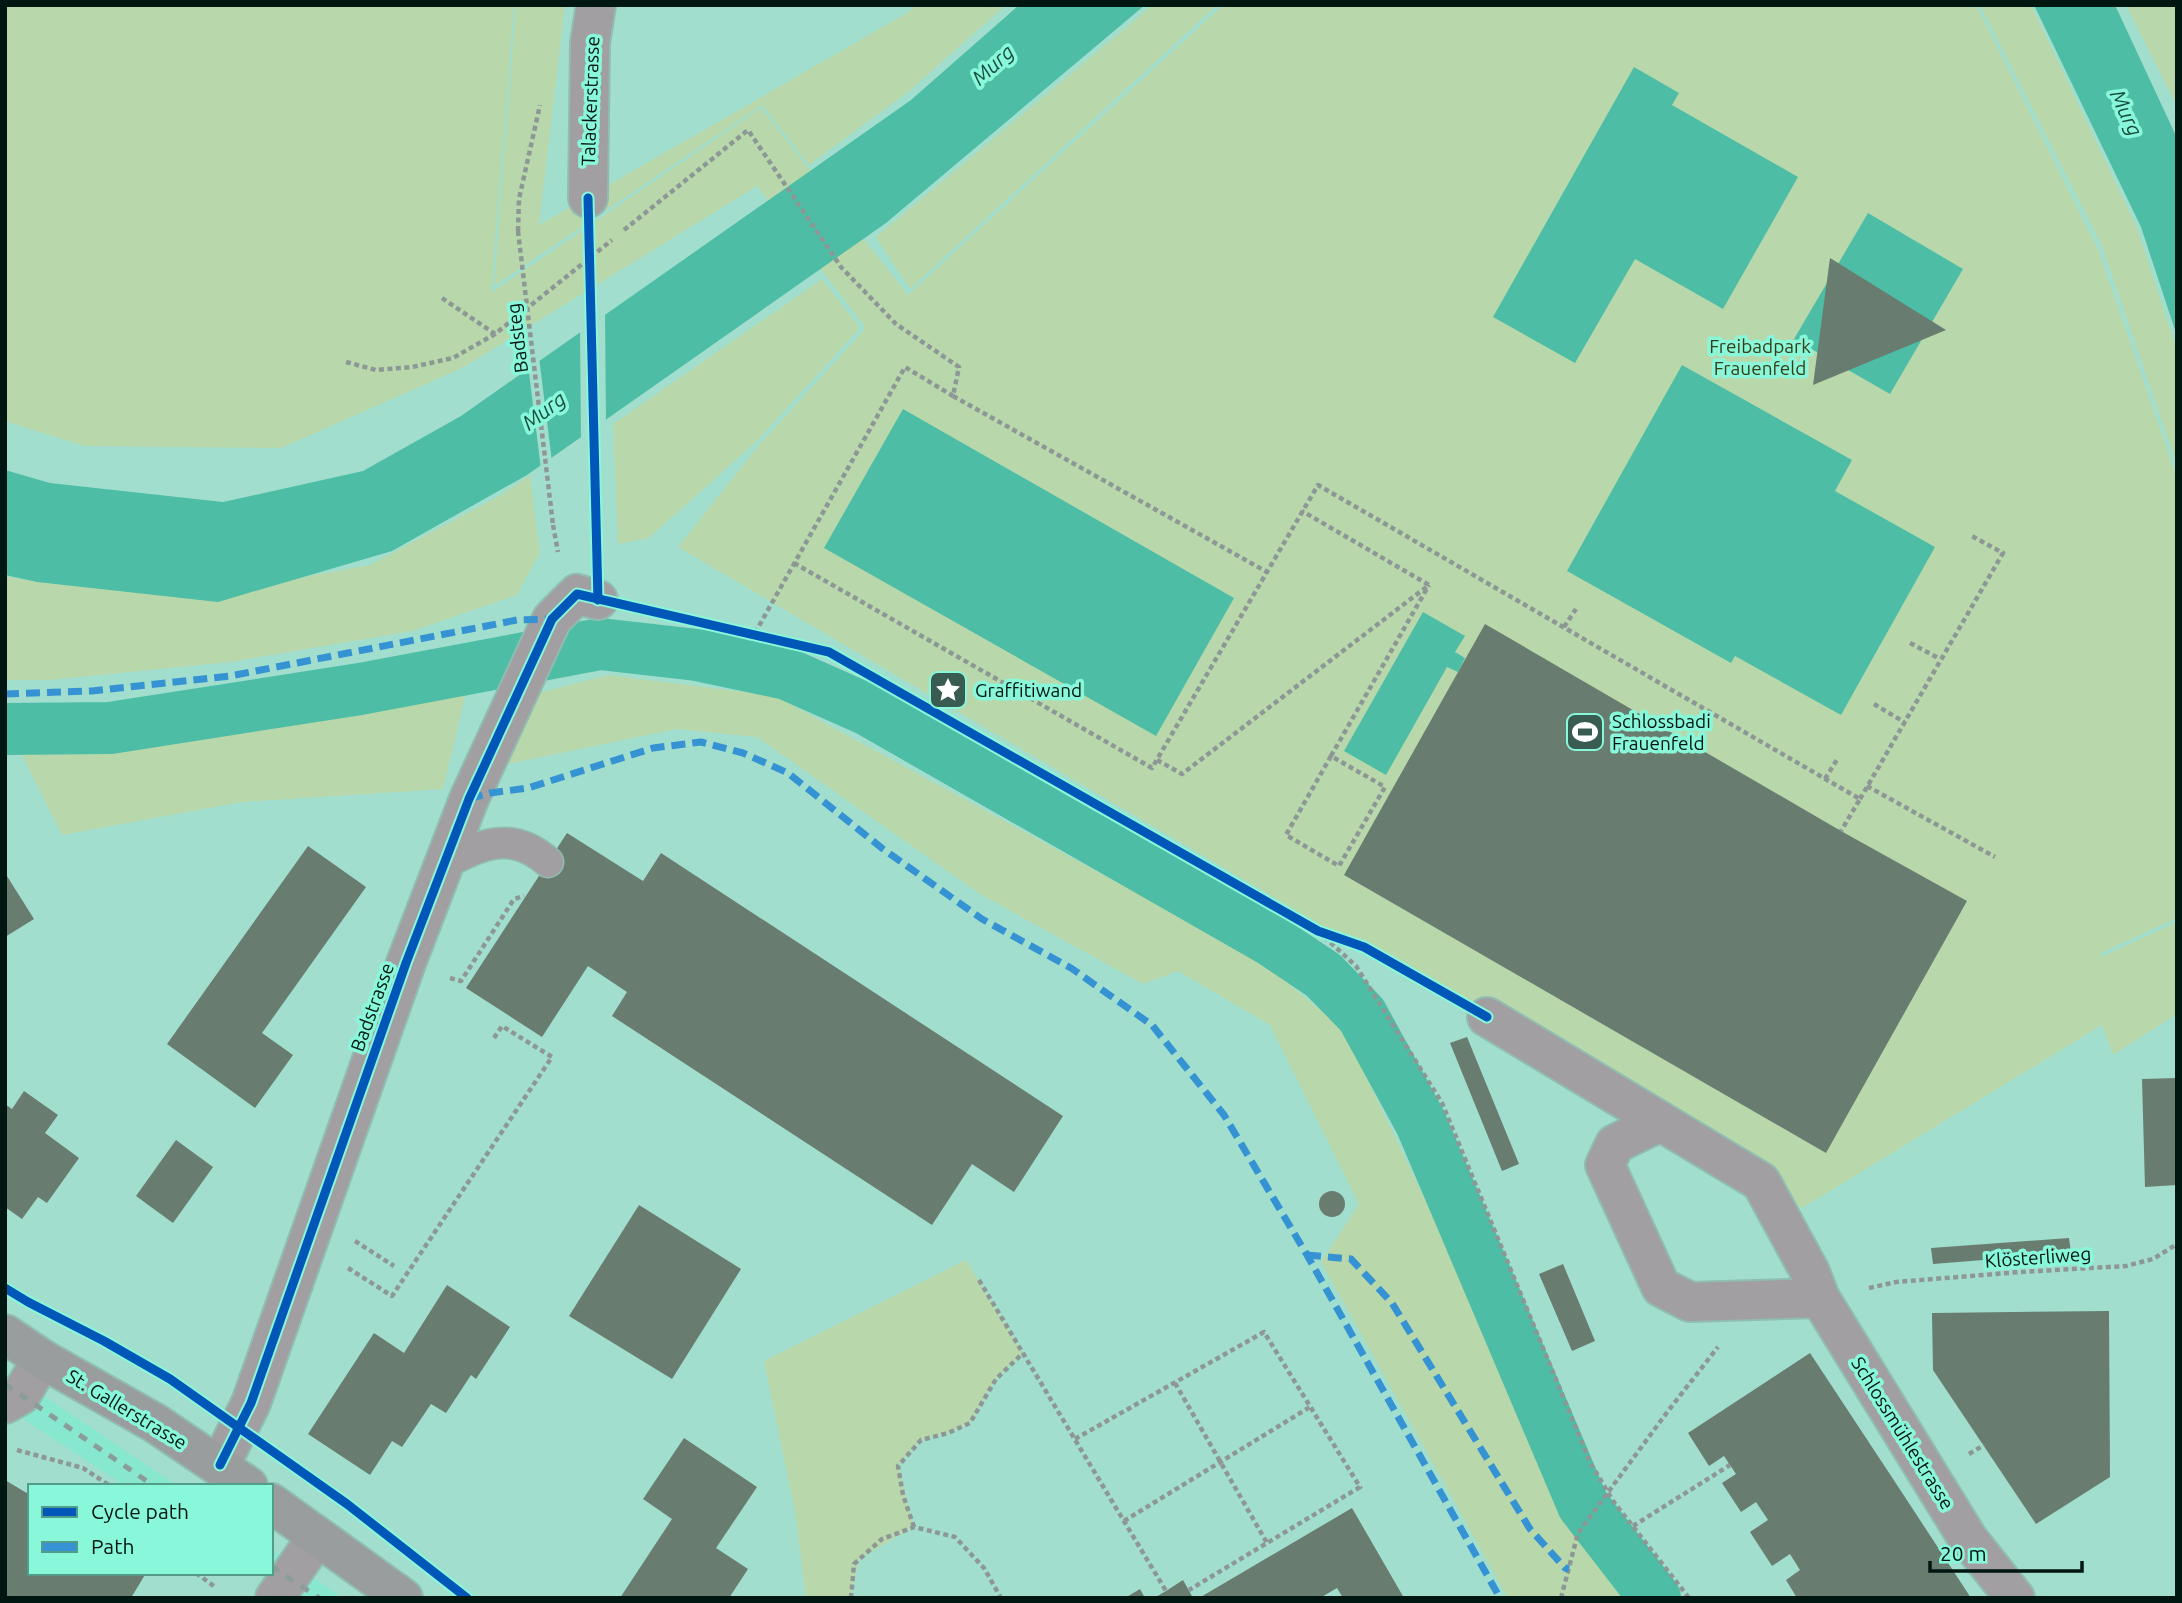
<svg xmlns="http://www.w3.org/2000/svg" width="2182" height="1603" font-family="Ubuntu,sans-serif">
	<rect width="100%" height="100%" fill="#a2dece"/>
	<g fill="#88e7cf">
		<path d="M5,1370L178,1486H125L5,1407Z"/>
		<path d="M271,1549L343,1598H291L256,1573H271Z"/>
	</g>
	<g fill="#b8d8ac">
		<path d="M5,5H514L491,293L761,108L908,295L1223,5H1976L2098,249L2177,478V918L2101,953V957L2177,922V1014L2113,1055L2102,1025L1802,1208L678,547L760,444L866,328L757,186L462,368L281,448L84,446L5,421Z"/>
		<path d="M516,5H565L539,225L907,13L917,5H1006L908,92L809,165L762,105L494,286Z"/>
		<path d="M1153,5H1217L910,289L876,237Z"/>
		<path d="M1980,5H2031L2137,228L2177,350V466L2102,246Z"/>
		<path d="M2126,5H2177V106Z"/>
		<path d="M822,279L860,328L758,440L649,538L618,544L613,424Z"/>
		<path d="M530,475L540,552L517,595L412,631L230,662L49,680H5V576L37,582L215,593L370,565L501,495Z"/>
		<path d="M608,675L775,696L1260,960L1343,1029L1579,1519L1631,1598H1508L1321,1262L1359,1204L1270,1025L1178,971L1143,984L980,894L757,737L676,729L508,764L535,694Z"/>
		<path d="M468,684L443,789L242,802L62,835L22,755L119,742L279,713Z"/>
		<path d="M966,1260L1023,1353L996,1379L970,1423L948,1433L921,1440L898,1465L914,1527L859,1559L851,1598H806L795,1512L764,1361Z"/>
	</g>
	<g fill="#4dbea5">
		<path d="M1019,5H1145L886,223L527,475L392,551L218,602L37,582L5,575V470L50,483L223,502L363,471L461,416L911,100Z"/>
		<path d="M2034,5H2115L2177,138V336L2141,227Z"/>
		<path d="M1634,67L1679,93L1672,105L1798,177L1723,309L1635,259L1575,363L1493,317Z"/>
		<path d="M1868,213L1963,269L1890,394L1794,339Z"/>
		<path d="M1682,365L1852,460L1835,491L1935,547L1841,715L1735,656L1731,663L1567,571Z"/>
		<path d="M903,409L1234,598L1156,736L824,548Z"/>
		<path d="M1423,612L1465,636L1455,652L1465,658L1458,672L1447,667L1386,775L1344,751Z"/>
	</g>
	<g fill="#a2dece">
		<path d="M605,311L606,424L581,441L580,329Z"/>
		<path d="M539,357L552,462L541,469L528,365Z"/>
	</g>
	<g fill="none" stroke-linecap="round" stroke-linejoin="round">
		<path stroke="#4dbea5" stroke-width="52" d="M5,729L110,728L360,689L600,644L697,655L787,674L868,710L1272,941L1323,975L1362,1015L1421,1123L1583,1505L1655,1598"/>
	</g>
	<g fill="#687c6f">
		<path d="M1830,258L1946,330L1813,385Z"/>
		<path d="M1485,624L1841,831L1967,901L1826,1153L1344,875Z"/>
		<path d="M567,833L643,881L661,853L1063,1116L1014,1192L972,1164L932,1225L612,1016L627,992L588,966L542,1037L466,988Z"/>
		<path d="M308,846L366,887L262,1033L293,1055L255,1108L167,1044Z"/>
		<path d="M5,873L34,919L5,937Z"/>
		<path d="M1467,1037L1519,1164L1502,1171L1450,1043Z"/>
		<path d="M2177,1078V1185L2145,1187L2142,1079Z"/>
		<path d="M24,1091L58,1115L45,1133L79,1158L47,1203L38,1197L22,1219L5,1207V1104L12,1109Z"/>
		<path d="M176,1140L213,1167L173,1223L136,1196Z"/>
		<circle cx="1332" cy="1204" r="13"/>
		<path d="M639,1205L741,1269L672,1379L569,1316Z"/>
		<path d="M2069,1238L2071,1253L1933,1264L1931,1248Z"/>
		<path d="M1563,1264L1595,1341L1572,1351L1539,1274Z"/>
		<path d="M447,1285L510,1327L476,1379L471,1375L446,1413L431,1404L402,1447L392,1441L370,1475L308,1434L374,1333L404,1353Z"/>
		<path d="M2109,1311L2110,1477L2036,1524L1933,1370L1932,1313Z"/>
		<path d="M1810,1353L1899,1488L1971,1598H1797L1786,1580L1800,1570L1790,1554L1772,1566L1750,1532L1768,1520L1756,1502L1741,1512L1722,1483L1736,1474L1724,1456L1709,1466L1688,1433Z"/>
		<path d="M684,1438L757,1487L716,1548L748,1569L729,1598H620L672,1519L643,1499Z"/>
		<path d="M5,1480L30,1495V1573H146L131,1598H5Z"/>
		<path d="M1352,1508L1404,1598H1343L1337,1588L1320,1598H1199Z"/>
		<path d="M1183,1580L1193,1598H1154L1166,1591Z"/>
		<path d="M1140,1589L1145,1598H1125Z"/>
	</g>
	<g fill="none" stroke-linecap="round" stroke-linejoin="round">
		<defs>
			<path id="service" d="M443,864C481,845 511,829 548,862"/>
			<g id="minor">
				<path d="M588,198L590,43L596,5"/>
				<path d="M1487,1017L1761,1182L1810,1272L1820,1298L1968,1539L2015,1598"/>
				<path d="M1660,1122L1615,1144L1605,1165L1661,1287L1690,1302L1820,1298"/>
				<path d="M5,1404L21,1395L42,1359"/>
				<path d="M220,1465L251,1403L406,963L469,799L552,619L577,594L598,600"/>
				<path d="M275,1598L317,1537"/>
			</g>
			<g id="secondary">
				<path d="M5,1334L42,1359L155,1423L248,1486"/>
				<path d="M271,1503L403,1598"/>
			</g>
		</defs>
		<use href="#service" stroke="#90bdb1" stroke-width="33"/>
		<use href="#minor" stroke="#90bdb1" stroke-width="42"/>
		<use href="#secondary" stroke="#90bdb1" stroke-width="42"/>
		<g stroke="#8d9795" stroke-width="4.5" stroke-dasharray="5 3.5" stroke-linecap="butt">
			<path d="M624,230L748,130L841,267L896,324L959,367L953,396L1267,572"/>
			<path d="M518,231L519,199L540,105"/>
			<path d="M442,298L495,334"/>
			<path d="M346,362L376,370L412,367L453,358L495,334L612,240"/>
			<path d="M553,525L558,552"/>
			<path d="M794,563L1152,768L1318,485L1860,799L1841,831"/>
			<path d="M1564,627L1576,609"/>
			<path d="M755,633L905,367L953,396"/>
			<path d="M1910,643L1940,659"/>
			<path d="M1874,704L1904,722"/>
			<path d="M1331,756L1286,835L1339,866L1385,787L1331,756L1429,585"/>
			<path d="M1157,760L1182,774L1429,585L1302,511"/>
			<path d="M1825,779L1838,758"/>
			<path d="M1867,786L1995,857"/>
			<path d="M1860,799L2003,553L1970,535"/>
			<path d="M1318,931L1356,966L1442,1103L1590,1462L1613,1501L1689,1598"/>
			<path d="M450,978L461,981L514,899L524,896"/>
			<path d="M355,1241L394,1266"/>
			<path d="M348,1268L392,1296L552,1057L502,1026L494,1038"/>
			<path d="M979,1280L1166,1591"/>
			<path d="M1869,1288L1896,1282L2020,1272L2126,1266L2153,1259L2177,1244"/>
			<path d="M1175,1383L1267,1543"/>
			<path d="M1075,1439L1264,1332L1360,1487L1189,1590"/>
			<path d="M17,1450L83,1468L110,1486"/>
			<path d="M1969,1454L1984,1445"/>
			<path d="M1124,1521L1310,1407"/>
			<path d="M1633,1526L1730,1465"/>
			<path d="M914,1527L903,1495L898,1466L921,1440L948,1433L970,1423L996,1379L1023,1353"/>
			<path d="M196,1573L215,1587"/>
			<path d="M851,1598L854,1564L882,1539L914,1527L955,1537L984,1568L1001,1598"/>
			<path d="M1561,1598L1578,1533L1668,1411L1718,1347"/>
		</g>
		<use href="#service" stroke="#a19fa1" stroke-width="30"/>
		<use href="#minor" stroke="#a19fa1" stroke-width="38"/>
		<use href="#secondary" stroke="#999d9e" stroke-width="38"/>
		<g stroke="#8b9d98" stroke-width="5" stroke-dasharray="9 9" stroke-linecap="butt">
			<path d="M5,1384L154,1486"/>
			<path d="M271,1566L319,1598"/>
		</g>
		<path stroke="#8d9795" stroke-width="4.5" stroke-dasharray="5 3.5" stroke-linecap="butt" d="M518,231L553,525"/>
		<g stroke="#3693d3" stroke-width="7" stroke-dasharray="14 7" stroke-linecap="butt">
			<path d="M5,694L92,691L230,676L517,620L552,619"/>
			<path d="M469,799L490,793L528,788L653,748L701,742L743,753L788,773L883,849L982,919L1071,968L1152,1025L1224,1115L1307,1255L1500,1598"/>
			<path d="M1307,1255L1351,1259L1392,1303L1530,1529L1565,1568L1569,1569"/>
		</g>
		<defs>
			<g id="cycleway">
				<path d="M588,198L598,600"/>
				<path d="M5,1288L28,1302L104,1341L170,1379L347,1504L467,1598"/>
				<path d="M220,1465L251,1403L406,963L469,799L552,619L577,594L829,652L1318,931L1364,947L1487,1017"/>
			</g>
		</defs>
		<use href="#cycleway" stroke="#89f7da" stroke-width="13"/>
		<use href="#cycleway" stroke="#0057b8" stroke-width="9"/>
	</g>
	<defs>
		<symbol id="sight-square" viewBox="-11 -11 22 22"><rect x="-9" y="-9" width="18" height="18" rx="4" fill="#395c52" stroke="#89f7da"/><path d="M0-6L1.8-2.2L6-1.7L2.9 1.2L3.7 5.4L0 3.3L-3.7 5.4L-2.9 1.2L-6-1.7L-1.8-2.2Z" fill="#fff"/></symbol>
		<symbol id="stadium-square" viewBox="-11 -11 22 22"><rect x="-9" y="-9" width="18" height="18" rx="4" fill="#395c52" stroke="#89f7da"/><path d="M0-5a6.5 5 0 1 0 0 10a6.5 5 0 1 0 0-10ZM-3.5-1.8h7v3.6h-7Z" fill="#fff"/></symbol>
	</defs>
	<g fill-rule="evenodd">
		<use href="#sight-square" x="926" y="668" width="44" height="44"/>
		<use href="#stadium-square" x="1563" y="710" width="44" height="44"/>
	</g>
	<g text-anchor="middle" stroke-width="7" stroke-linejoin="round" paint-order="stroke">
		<g font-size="19" fill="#001610" stroke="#89f7da">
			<text transform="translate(590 101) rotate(-88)" y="7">Talackerstrasse</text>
			<text transform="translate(517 338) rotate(-97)" y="7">Badsteg</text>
			<text transform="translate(372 1007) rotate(-70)" y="7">Badstrasse</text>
			<text transform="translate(2038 1257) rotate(-4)" y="7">Klösterliweg</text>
			<text transform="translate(127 1409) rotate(31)" y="7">St. Gallerstrasse</text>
			<text transform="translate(1903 1433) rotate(58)" y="7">Schlossmühlestrasse</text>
		</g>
		<g font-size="19" fill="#383d15" stroke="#89f7da">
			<text x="1760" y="353">Freibadpark<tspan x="1760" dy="22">Frauenfeld</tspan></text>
		</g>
		<g font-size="19" fill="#001610" stroke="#89f7da" text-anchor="start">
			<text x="975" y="697">Graffitiwand</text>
			<text x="1612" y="728">Schlossbadi<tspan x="1612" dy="22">Frauenfeld</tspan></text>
		</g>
		<g font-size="21" font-style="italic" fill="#174c40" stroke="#89f7da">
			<text transform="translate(993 65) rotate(-42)" y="7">Murg</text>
			<text transform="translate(2126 113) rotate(65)" y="7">Murg</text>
			<text transform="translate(544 411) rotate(-37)" y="7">Murg</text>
		</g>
	</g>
	<rect width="2182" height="1603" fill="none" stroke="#001610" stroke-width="14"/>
	<rect x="28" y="1484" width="245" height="91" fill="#89f7da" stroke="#529d89" stroke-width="2"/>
	<rect x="42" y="1507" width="35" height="10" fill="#0057b8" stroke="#529d89" stroke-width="2"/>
	<text x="91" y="1519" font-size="21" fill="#001610">Cycle path</text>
	<rect x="42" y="1542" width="35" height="10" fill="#3693d3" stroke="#529d89" stroke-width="2"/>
	<text x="91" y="1554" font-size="21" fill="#001610">Path</text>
	<path d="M1930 1561v10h152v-10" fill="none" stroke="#001610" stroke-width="3.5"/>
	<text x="1940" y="1561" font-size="21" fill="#001610" stroke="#89f7da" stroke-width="5" paint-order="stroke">20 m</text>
</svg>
